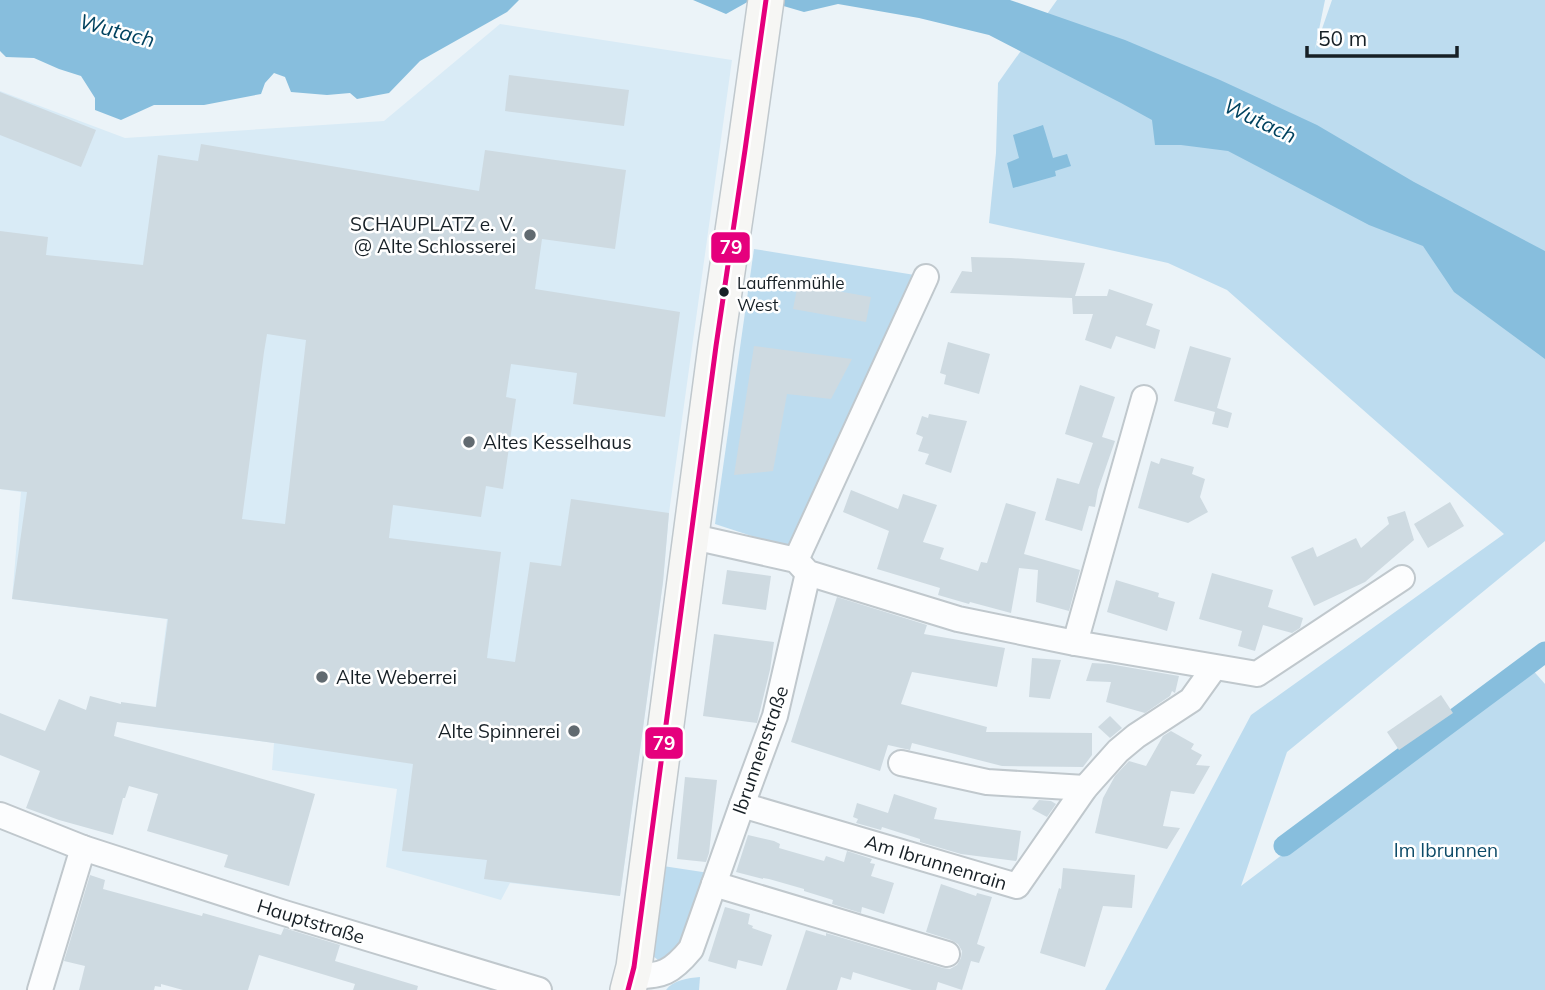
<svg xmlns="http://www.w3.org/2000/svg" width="1545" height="990" font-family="Mulish,sans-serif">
	<rect width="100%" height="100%" fill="#ebf3f8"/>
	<path fill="#d9ebf6" d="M500,24L732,60L669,513L663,582L620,896L510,883L501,900L386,867L397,789L272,770L274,743L153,727L167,619L12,599L21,492L0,489V91L125,138L384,121Z"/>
	<g fill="#bddcef">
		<path d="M1057,0H1325L1315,49L1332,0H1545V541L1287,752L1241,886L1530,667L1545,684V990H1105L1251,715L1504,534L1227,290L1168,263L989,223L996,153L998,83Z"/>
		<path d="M754,249L921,276L791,549L715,524Z"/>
		<path d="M663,866L709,873L691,921L672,954L666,959L658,960L653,956L652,949Z"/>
		<path d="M700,977L699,990H666C673,980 688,978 700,977Z"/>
	</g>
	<g fill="#87bedd">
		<path d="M0,0H519L507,12L420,61L389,93L357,99L350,93L327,95L291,92L285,77L274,73L265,83L261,94L204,105H154L121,120L95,110V98L81,76L59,69L34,58L6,57L0,51Z"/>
		<path d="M693,0H751L726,14Z"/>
		<path d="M763,0H1010L1125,40L1220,80L1317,125L1414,182L1545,251V359L1454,292L1423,246L1369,225L1228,151L1181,145H1155L1152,120L1121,103L989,35L919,18L838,4L804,12Z"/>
		<path d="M1043,125L1053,158L1067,154L1071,166L1055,171L1056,176L1013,188L1007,163L1019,158L1013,135Z"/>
	</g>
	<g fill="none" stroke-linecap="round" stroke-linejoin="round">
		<path stroke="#87bedd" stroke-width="21" d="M1284,846L1545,652"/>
	</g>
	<g fill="#cedae1" fill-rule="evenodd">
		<path d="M509,75L629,90L624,126L505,111Z"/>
		<path d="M0,92L96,130L81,167L0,135Z"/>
		<path d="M201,144L479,191L485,150L626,170L615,249L542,239L535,289L680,312L665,417L573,404L577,373L511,364L506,397L516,399L503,489L486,486L481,517L393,505L389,538L501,552L487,658L515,662L530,562L561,566L571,499L669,513L663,582L620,896L484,879L487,860L402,851L413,764L274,743L117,722L114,736L315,794L289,886L224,867L228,855L147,831L158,794L129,786L125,798H123L113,835L59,820L26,808L40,771L0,755V713L45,731L59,699L86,710L90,696L121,704V702L156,707L168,619L12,599L27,492L0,489V231L48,237L46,255L143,265L158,155L198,161ZM267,334L306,340L285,524L242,519L264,352Z"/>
		<path d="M971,257L1011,258L1085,263L1075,296H1107L1109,289L1153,304L1146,325L1160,330L1155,349L1116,336L1111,349L1085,340L1093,314H1073L1072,298L950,293L962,271L972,272Z"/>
		<path d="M798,284L871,297L866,322L793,309Z"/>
		<path d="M948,342L990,354L979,394L944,384L946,375L940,373Z"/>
		<path d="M754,346L852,359L831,399L787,394L773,471L734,475Z"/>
		<path d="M1190,346L1231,358L1217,408L1232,413L1228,428L1212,424L1215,412L1174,401Z"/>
		<path d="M1080,385L1115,397L1102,437L1115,441L1098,490L1095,507L1089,506L1082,531L1045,520L1057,478L1079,484L1093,443L1065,434Z"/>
		<path d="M929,414L967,421L951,473L925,464L929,454L918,451L923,437L916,434L922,416L928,418Z"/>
		<path d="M1161,458L1194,467L1192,474L1205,479L1200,497L1208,512L1188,523L1138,508L1151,461L1159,464Z"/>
		<path d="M851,490L898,509L903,494L937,505L923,542L944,548L940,559L978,571L981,562L987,563L1006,503L1036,512L1024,554L1080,570L1069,611L1036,602L1038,570L1019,568L1011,613L970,602L969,604L938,595L940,588L877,569L889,531L843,512Z"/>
		<path d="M1450,502L1464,526L1428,548L1414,524Z"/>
		<path d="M1405,511L1414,540L1365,582L1314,606L1291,557L1313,547L1317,557L1356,538L1361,548L1389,524L1387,517Z"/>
		<path d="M727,570L771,576L766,610L722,604Z"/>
		<path d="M1212,573L1273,590L1268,607L1303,618L1300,628L1292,633L1263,625L1255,651L1238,646L1242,631L1199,619Z"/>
		<path d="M1116,580L1159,593L1158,597L1175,602L1167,631L1107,612Z"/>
		<path d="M837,597L927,625L924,634L1005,648L997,687L912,672L901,704L987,727L986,732L1092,733V755L1083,767L1002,766L912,743L910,750L888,745L880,771L791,742Z"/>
		<path d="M714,634L774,642L770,670L757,723L703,716Z"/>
		<path d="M1032,658L1061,660L1050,699L1029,697Z"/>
		<path d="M1092,663L1109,664L1179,676L1175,693L1172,691L1170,696L1145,713L1106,702L1111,682L1086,681Z"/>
		<path d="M1441,695L1453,713L1399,750L1387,732Z"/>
		<path d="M1110,716L1122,728L1110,738L1098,727Z"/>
		<path d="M1171,731L1194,744L1191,749L1202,755L1196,765L1210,766L1194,794L1171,791L1163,826L1180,828L1167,849L1095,833L1103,798L1115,776L1129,761L1146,766L1163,736Z"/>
		<path d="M685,777L717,780L709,853L706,862L677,859Z"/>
		<path d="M894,794L937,808L934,819L1021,831L1017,859L1016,861L961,854L920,842V839L882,827L881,830L856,823L858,819L853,817L857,803L888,813Z"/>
		<path d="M1039,800L1051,801L1056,804L1047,817L1032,809Z"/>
		<path d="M748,835L774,841L780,844L779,848L824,861L826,856L844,862L847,851L872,859L870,863L875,864L871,876L894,883L884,914L862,907L861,913L832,904L833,900L804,891V889L769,879L763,878V879L736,872Z"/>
		<path d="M1063,868L1135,875L1132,908L1103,906L1085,967L1040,953L1059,888L1061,889Z"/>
		<path d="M90,875L105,880L103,889L202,916L203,913L281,935L284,928L340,945L335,961L418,986L417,990H353L355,984L259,955L248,990H183L161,984V987L155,986L154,990H79L85,966L64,961Z"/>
		<path d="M941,884L976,896L977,893L992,897L977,944L985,947L979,963L971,961L962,990L938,982L936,990H912L853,972L851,980L841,977L837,990H786L806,930L826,936V933L943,968L950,969L957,965L961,958L962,951L958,944L951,940L926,932Z"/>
		<path d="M725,907L750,914L748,924L753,926L752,928L772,935L762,966L738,960L736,969L708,961Z"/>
	</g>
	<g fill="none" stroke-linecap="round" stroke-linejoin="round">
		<defs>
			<g id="minor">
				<path d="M691,540H707L796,560L808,573L958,619L1075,643L1257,674L1402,578"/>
				<path d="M796,560L926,277"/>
				<path d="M1075,643L1144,398"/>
				<path d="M901,763L987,782L1085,788"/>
				<path d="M742,805L1017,886L1085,788L1118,751L1136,736L1191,700L1214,668"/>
				<path d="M0,815L83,848L281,912L539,990"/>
				<path d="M714,884L947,954"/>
				<path d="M632,976C662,977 672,972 691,949L742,805L775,716L808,573"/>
				<path d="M40,990L83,848"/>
			</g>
			<path id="secondary" d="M628,990L634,967L716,346L745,150L766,0"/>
		</defs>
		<use href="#minor" stroke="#c0c8cd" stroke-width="28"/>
		<use href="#secondary" stroke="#c0c8cd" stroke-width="38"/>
		<use href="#minor" stroke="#fcfdfe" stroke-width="24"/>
		<use href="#secondary" stroke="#f6f6f4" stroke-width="35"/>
		<defs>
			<path id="bus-1" d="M628,990L634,967L716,346L745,150L766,0"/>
		</defs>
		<use href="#bus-1" stroke="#fff" stroke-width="10"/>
		<use href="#bus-1" stroke="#e5007d" stroke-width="5"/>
	</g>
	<g fill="#616a70" stroke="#fff" stroke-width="2.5">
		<circle cx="530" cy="235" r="7"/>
		<circle cx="469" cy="442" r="7"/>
		<circle cx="322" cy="677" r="7"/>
		<circle cx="574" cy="731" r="7"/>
	</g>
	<circle fill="#172026" stroke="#fff" stroke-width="2.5" cx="724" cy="292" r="6"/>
	<g text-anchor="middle" stroke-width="5" stroke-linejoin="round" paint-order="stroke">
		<g font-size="17" fill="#172026" stroke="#fff" text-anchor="start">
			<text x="737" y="289">Lauffenmühle<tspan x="737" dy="22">West</tspan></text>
		</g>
		<g font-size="19" fill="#172026" stroke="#fff" text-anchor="end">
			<text x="516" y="231">SCHAUPLATZ e. V.<tspan x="516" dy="22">@ Alte Schlosserei</tspan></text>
			<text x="483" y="449" text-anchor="start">Altes Kesselhaus</text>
			<text x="336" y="684" text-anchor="start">Alte Weberrei</text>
			<text x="560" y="738">Alte Spinnerei</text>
		</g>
		<g font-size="19" fill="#172026" stroke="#fff">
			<text transform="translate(760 750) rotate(-71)" y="7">Ibrunnenstraße</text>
			<text transform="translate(936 862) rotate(17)" y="7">Am Ibrunnenrain</text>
			<text transform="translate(311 921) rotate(17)" y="7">Hauptstraße</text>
		</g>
		<g font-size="19" fill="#0d4b68" stroke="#fff">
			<text x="1446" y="857">Im Ibrunnen</text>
		</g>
		<g font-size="21" font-style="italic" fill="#00425f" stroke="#fff">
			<text transform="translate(117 31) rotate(15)" y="7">Wutach</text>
			<text transform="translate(1260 121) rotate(25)" y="7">Wutach</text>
		</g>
	</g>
	<g stroke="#fff" stroke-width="2.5">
		<rect x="710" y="231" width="41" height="33" rx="7" fill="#e5007d"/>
		<rect x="644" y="726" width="40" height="34" rx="7" fill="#e5007d"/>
	</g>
	<g font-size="19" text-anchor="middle" font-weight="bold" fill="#fff">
		<text x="731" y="254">79</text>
		<text x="664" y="750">79</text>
	</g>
	<path d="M1307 46v10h150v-10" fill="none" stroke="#172026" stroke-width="3.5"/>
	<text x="1318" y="46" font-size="21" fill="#172026" stroke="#ffffff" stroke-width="5" paint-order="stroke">50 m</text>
</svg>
